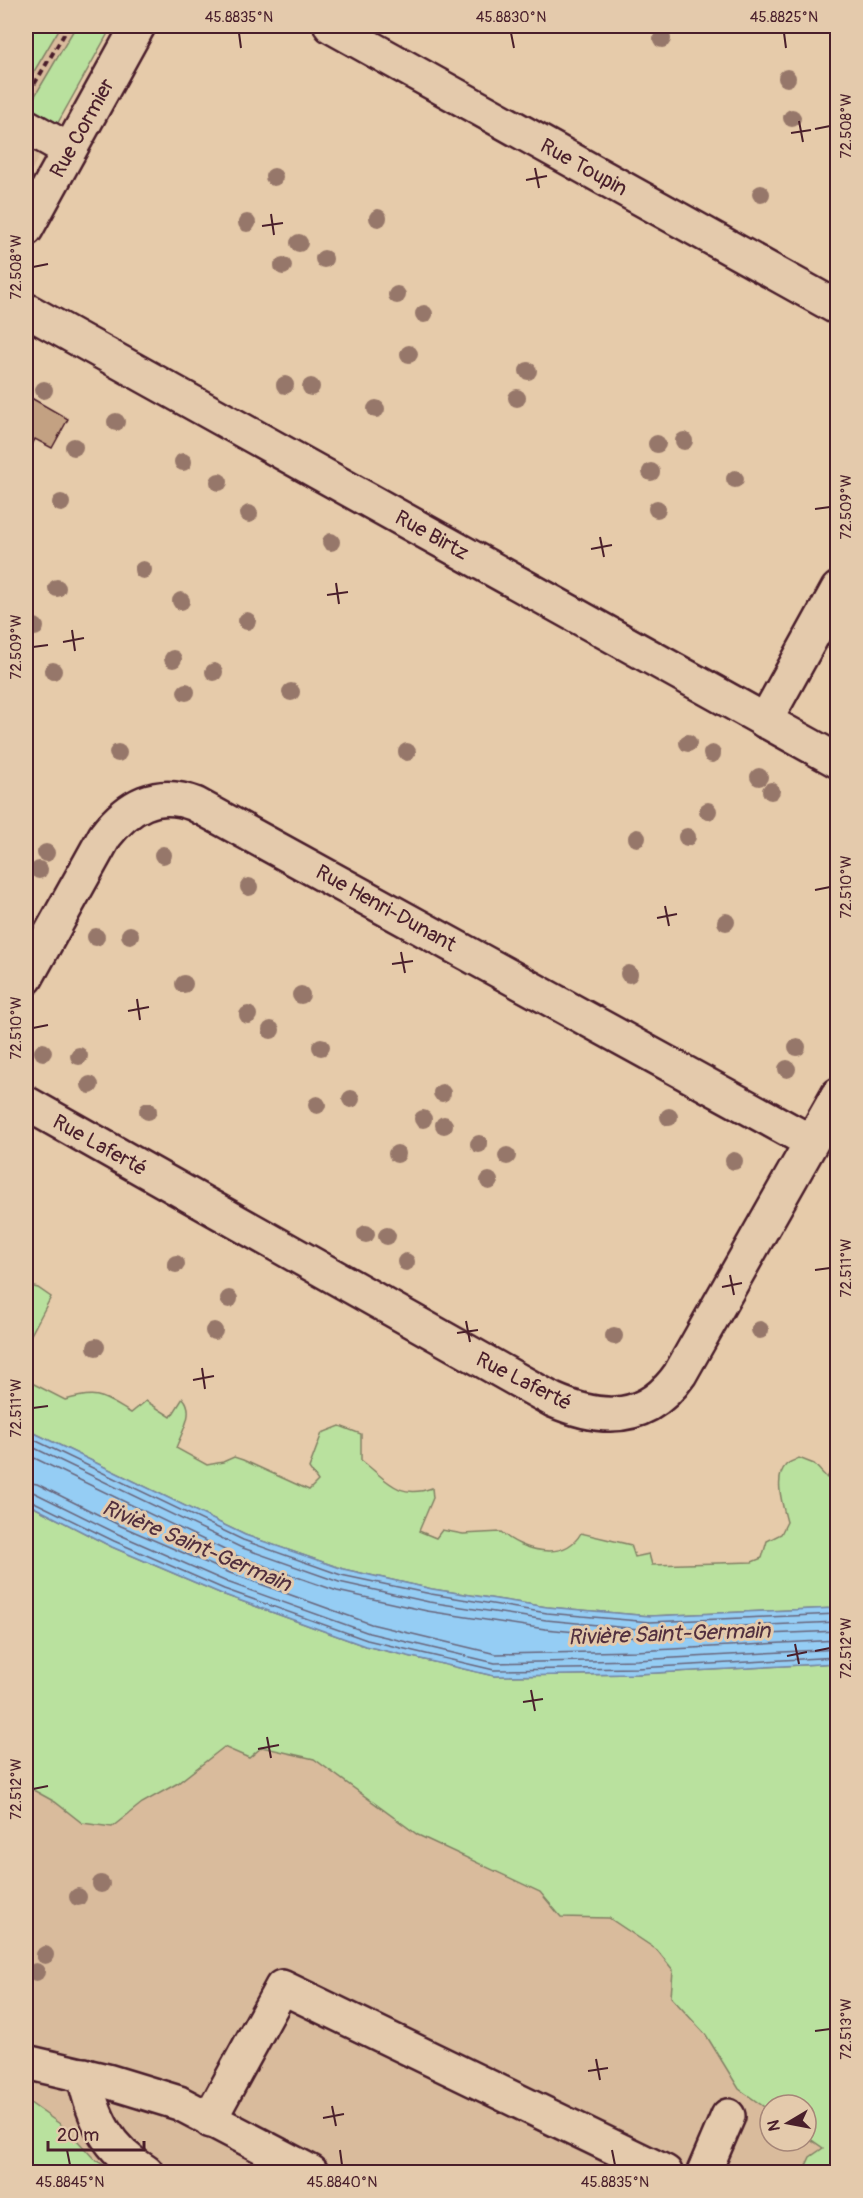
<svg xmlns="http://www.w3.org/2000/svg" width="863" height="2198" font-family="Pangolin,sans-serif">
	<rect width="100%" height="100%" fill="#e6cbaa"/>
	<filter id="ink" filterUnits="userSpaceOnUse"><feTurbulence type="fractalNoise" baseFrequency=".0167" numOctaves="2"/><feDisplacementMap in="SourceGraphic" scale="12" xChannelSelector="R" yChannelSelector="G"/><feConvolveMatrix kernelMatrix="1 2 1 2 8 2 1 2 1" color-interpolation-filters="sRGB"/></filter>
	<g filter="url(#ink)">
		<g fill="#d9bb9c">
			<path d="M26,26H112L26,180Z"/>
			<path d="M224,1747L249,1758L261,1747L314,1759L418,1835L540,1892L561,1917L609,1918L657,1950L673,1970L671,1997L706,2035L739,2089L770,2111V2141H806V2136L823,2148L829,2172H26V1786L55,1802L82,1823L112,1826L142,1803L178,1783Z"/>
		</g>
		<g fill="#b9e19e" stroke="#828064" stroke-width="1.5">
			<path d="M26,26H61L26,85Z"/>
			<path d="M76,26H112L55,128L26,111Z"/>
			<path d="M26,1285L38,1288L51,1297L26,1344Z"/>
			<path d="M26,1380L65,1400C99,1390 102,1396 131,1413L146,1401L171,1417L183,1398C196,1412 181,1433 176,1448L207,1465L223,1462L234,1457L243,1460L309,1490L318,1481L309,1468L322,1433L340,1426L361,1434V1460C387,1480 398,1500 432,1488L433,1498L419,1531L436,1538L442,1530L463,1534L501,1532C521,1550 564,1563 581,1533L631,1545L635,1557L649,1554L652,1565L752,1562L762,1558L767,1541L781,1534L787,1522C783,1506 773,1478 786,1465C789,1462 796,1460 799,1458L814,1464L827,1478L837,1458V1608L650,1616L547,1607L432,1589L343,1569L245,1535L26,1429Z"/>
			<path d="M26,1503L112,1547L222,1594L365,1646L494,1676L637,1674L837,1663L838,2152L829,2172H803L810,2157L823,2148L806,2136V2105H770V2111L739,2089L706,2035L671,1997L673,1970L657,1950L609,1918L561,1917L540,1892L418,1835L314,1759L262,1747L249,1758L224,1747L178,1783L142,1803L112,1827L82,1823L55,1802L26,1786Z"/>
			<path d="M26,2100L67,2129L95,2160L116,2172H26Z"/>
		</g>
		<path fill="#95cdf4" stroke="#7787a4" stroke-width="1.5" d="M26,1429L245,1535L343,1569L432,1589L547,1607L650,1616L837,1608V1663L637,1674L494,1676L365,1646L222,1594L112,1547L26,1503Z"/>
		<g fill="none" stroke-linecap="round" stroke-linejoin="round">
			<g stroke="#68657b" stroke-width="1.5">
				<path d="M26,1436L243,1540L341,1575L431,1594L547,1613L650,1622L838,1614"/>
				<path d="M26,1444L240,1547L339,1582L429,1602L546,1620L649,1630L838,1622"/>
				<path d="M26,1454L237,1556L337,1591L427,1611L545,1629L649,1639L838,1631"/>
				<path d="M26,1482L37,1484L121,1526L230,1573L371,1624L496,1654L636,1651L838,1640"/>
				<path d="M26,1491L33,1492L118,1534L227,1582L369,1633L495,1663L637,1660L838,1649"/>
				<path d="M26,1498L114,1541L224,1589L367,1640L494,1670L637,1668L838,1657"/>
			</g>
		</g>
		<path fill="#c3a182" stroke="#4a1f2b" stroke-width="1.5" d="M26,395L68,419L52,448L35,439L26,457Z"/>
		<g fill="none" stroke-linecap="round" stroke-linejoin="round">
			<defs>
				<g id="minor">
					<path d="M331,26L838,308"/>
					<path d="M26,126L69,150"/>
					<path d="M26,229L138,26"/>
					<path d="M26,310L838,761"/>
					<path d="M765,721L838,589"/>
					<path d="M26,978L105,836C128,806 157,789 195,804L811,1142"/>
					<path d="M26,1103L553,1400C603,1422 647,1422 680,1374L838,1095"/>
					<path d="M26,2062L107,2081L179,2103L311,2172"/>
					<path d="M84,2075C93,2118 107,2149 146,2172"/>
					<path d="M211,2121L218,2104L282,1987L665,2172"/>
					<path d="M704,2172L728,2116"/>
				</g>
			</defs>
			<use href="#minor" stroke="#4a1f2b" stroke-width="38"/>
			<path stroke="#4a1f2b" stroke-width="4" stroke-dasharray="6 4.5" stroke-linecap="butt" d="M29,93L69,26"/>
			<use href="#minor" stroke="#e4caac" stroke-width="33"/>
		</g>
		<g fill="#96776a">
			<circle cx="662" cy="39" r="9"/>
			<circle cx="787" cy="78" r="9"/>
			<circle cx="792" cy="118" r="9"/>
			<circle cx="274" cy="177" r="9"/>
			<circle cx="761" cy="194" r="9"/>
			<circle cx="378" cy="218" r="9"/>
			<circle cx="247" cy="223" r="9"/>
			<circle cx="299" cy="243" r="9"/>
			<circle cx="324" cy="259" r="9"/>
			<circle cx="283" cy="266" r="9"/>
			<circle cx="397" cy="295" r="9"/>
			<circle cx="424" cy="314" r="9"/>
			<circle cx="409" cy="354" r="9"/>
			<circle cx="528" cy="371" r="9"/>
			<circle cx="285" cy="385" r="9"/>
			<circle cx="311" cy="387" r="9"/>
			<circle cx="44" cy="390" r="9"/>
			<circle cx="517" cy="398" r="9"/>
			<circle cx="376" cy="409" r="9"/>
			<circle cx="116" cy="422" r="9"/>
			<circle cx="684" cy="441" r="9"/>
			<circle cx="657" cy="444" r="9"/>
			<circle cx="74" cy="447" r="9"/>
			<circle cx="183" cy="462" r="9"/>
			<circle cx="651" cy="472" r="9"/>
			<circle cx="735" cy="479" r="9"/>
			<circle cx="219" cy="482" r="9"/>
			<circle cx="61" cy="503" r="9"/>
			<circle cx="657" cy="509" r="9"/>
			<circle cx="249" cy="514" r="9"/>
			<circle cx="331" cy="542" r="9"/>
			<circle cx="143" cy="570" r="9"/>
			<circle cx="57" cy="588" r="9"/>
			<circle cx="181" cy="601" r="9"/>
			<circle cx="247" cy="621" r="9"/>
			<circle cx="35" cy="627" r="9"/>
			<circle cx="173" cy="659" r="9"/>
			<circle cx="53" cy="671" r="9"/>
			<circle cx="214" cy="672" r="9"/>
			<circle cx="186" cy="692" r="9"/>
			<circle cx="291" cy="692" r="9"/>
			<circle cx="688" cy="743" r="9"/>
			<circle cx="407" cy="752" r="9"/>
			<circle cx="118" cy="753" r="9"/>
			<circle cx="712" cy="754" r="9"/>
			<circle cx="759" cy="777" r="9"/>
			<circle cx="771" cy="791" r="9"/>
			<circle cx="708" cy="811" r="9"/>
			<circle cx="687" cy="837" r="9"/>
			<circle cx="637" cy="838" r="9"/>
			<circle cx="46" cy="853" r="9"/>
			<circle cx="163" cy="855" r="9"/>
			<circle cx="39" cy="870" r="9"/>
			<circle cx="249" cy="887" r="9"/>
			<circle cx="726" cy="922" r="9"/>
			<circle cx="130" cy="935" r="9"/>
			<circle cx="96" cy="937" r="9"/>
			<circle cx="629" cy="974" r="9"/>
			<circle cx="184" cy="984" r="9"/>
			<circle cx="301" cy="995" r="9"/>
			<circle cx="248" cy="1015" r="9"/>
			<circle cx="271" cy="1030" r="9"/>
			<circle cx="321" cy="1047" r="9"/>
			<circle cx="797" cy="1047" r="9"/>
			<circle cx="43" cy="1052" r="9"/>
			<circle cx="79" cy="1056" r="9"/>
			<circle cx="787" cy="1069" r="9"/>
			<circle cx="90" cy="1085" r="9"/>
			<circle cx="442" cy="1093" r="9"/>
			<circle cx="351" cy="1099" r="9"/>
			<circle cx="317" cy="1105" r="9"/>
			<circle cx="148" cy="1111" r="9"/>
			<circle cx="669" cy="1117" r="9"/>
			<circle cx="423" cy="1119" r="9"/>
			<circle cx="444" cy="1125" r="9"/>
			<circle cx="479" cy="1144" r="9"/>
			<circle cx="397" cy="1154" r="9"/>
			<circle cx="507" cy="1156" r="9"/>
			<circle cx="734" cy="1161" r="9"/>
			<circle cx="489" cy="1181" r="9"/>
			<circle cx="366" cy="1234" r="9"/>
			<circle cx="387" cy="1236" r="9"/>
			<circle cx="406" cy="1262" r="9"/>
			<circle cx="176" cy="1264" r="9"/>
			<circle cx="229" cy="1299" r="9"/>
			<circle cx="760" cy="1330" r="9"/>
			<circle cx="214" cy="1331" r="9"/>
			<circle cx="614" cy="1336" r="9"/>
			<circle cx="96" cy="1347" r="9"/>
			<circle cx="101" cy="1884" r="9"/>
			<circle cx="78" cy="1897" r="9"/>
			<circle cx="45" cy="1955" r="9"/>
			<circle cx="36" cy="1972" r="9"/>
		</g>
	</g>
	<path fill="none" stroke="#4a1f2b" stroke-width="2" d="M239,33L241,48M511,33L514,48M784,33L786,48M799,121L803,142M815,129L830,126M791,133L811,130M535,168L539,188M526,180L547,176M271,214L274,235M262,226L283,223M33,267L48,264M815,509L830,507M600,537L604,557M591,549L612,545M336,583L339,604M327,595L348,592M72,630L75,651M63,642L84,638M33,647L48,645M815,890L830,887M665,906L669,926M657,918L677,914M401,952L405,973M392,964L413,961M137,999L140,1020M128,1011L149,1007M33,1028L48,1025M815,1270L830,1268M730,1275L734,1295M722,1287L742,1283M466,1321L470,1342M457,1333L478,1330M202,1368L205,1389M193,1380L214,1376M33,1408L48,1406M795,1644L799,1664M815,1651L830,1648M787,1656L807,1652M531,1690L535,1711M523,1702L543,1699M267,1737L271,1758M258,1749L279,1745M33,1789L48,1786M815,2031L830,2029M596,2059L600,2080M588,2071L608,2068M332,2106L336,2126M323,2118L344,2114M67,2150L70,2165M340,2150L342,2165M612,2150L615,2165"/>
	<g text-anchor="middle" stroke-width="6" stroke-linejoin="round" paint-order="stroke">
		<g font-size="21" fill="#4a1f2b" stroke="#e4caac">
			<text transform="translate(82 128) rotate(-61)" y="7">Rue Cormier</text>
			<text transform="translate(584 167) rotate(29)" y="7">Rue Toupin</text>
			<text transform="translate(432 535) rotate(29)" y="7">Rue Birtz</text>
			<text transform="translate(386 908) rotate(29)" y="7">Rue Henri-Dunant</text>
			<text transform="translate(100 1145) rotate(29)" y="7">Rue Laferté</text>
			<text transform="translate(524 1381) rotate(27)" y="7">Rue Laferté</text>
		</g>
		<g font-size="22" font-style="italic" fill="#52303f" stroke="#e4caac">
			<text transform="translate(197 1545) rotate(23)" y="8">Rivière Saint-Germain</text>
			<text transform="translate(669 1633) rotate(-2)" y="8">Rivière Saint-Germain</text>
		</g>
	</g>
	<rect width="863" height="2198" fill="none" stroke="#e4caac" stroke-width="66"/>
	<g transform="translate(788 2123) rotate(260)"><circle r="28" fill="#e4caac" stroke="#a68678" stroke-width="1.5"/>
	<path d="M0-4.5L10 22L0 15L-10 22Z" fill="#4a1f2b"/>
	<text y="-9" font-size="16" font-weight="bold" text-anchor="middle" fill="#4a1f2b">N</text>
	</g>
	<path d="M48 2141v9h96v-9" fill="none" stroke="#4a1f2b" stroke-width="3"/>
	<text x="57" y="2141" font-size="18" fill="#4a1f2b" stroke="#e4caac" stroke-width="4.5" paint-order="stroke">20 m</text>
	<rect x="33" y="33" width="797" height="2132" fill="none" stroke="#4a1f2b" stroke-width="2"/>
	<g font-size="15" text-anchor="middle" fill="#4a1f2b">
		<text x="239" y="22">45.8835°N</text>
		<text x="511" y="22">45.8830°N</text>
		<text x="784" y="22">45.8825°N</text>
		<text transform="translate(846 126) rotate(-90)" y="5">72.508°W</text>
		<text transform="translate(16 267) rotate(-90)" y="5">72.508°W</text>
		<text transform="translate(846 507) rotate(-90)" y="5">72.509°W</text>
		<text transform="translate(16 647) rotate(-90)" y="5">72.509°W</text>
		<text transform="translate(846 887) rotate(-90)" y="5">72.510°W</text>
		<text transform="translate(16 1028) rotate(-90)" y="5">72.510°W</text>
		<text transform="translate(846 1268) rotate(-90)" y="5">72.511°W</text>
		<text transform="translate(16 1408) rotate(-90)" y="5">72.511°W</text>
		<text transform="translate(846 1648) rotate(-90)" y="5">72.512°W</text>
		<text transform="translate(16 1789) rotate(-90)" y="5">72.512°W</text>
		<text transform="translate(846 2029) rotate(-90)" y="5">72.513°W</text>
		<text x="70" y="2187">45.8845°N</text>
		<text x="342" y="2187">45.8840°N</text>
		<text x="615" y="2187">45.8835°N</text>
	</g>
</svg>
